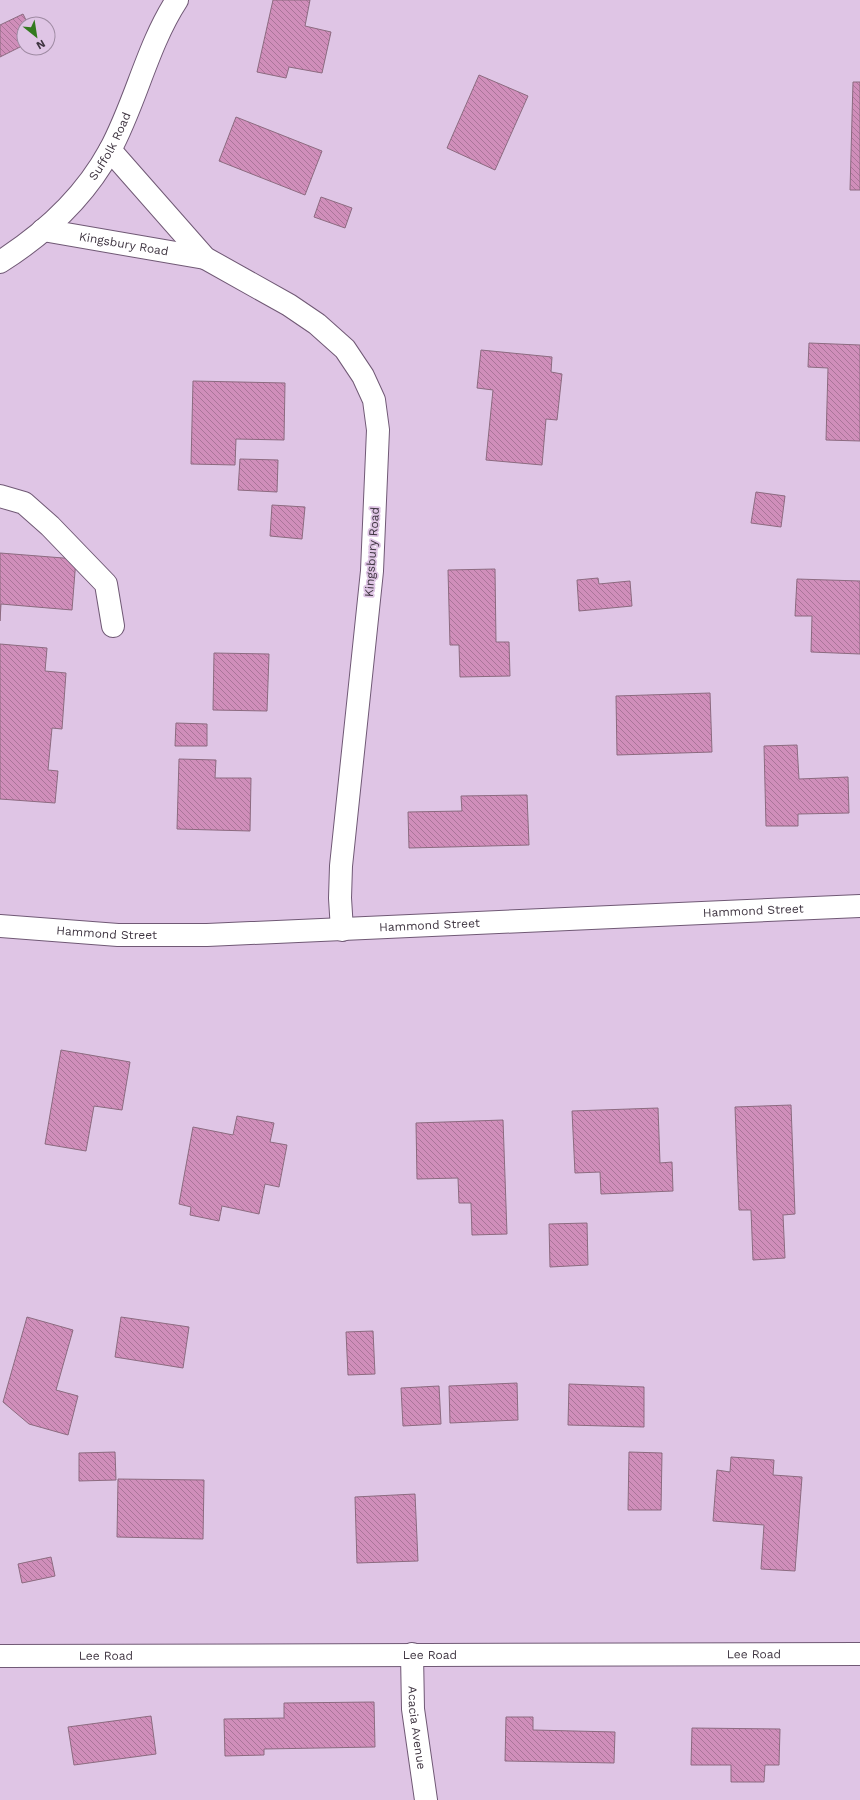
<svg xmlns="http://www.w3.org/2000/svg" width="860" height="1800" font-family="'Work Sans',sans-serif">
	<defs>
		<pattern id="building-back-hatch" width="6" height="6" patternUnits="userSpaceOnUse"><rect width="6" height="6" fill="#d08eba"/><path d="M-1 5l2 2M0 0l6 6M5-1l2 2" fill="none" stroke="#aa7599"/></pattern>
	</defs>
	<rect width="100%" height="100%" fill="#dfc5e5"/>
	<g fill="url(#building-back-hatch)" stroke="#8c6b80">
		<path d="M273,0H310L305,26L331,32L322,73L289,67L286,78L257,72Z"/>
		<path d="M23,14L28,24H24V45L0,57V25Z"/>
		<path d="M479,75L528,96L495,170L447,148Z"/>
		<path d="M853,82H860V190H850Z"/>
		<path d="M236,117L322,151L305,195L219,161Z"/>
		<path d="M321,197L352,208L345,228L314,217Z"/>
		<path d="M809,343L860,345V441L826,440L828,368L808,367Z"/>
		<path d="M481,350L552,357L551,372L562,374L557,420L546,419L542,465L486,460L493,390L477,388Z"/>
		<path d="M193,381L285,383L284,440L236,439L235,465L191,464Z"/>
		<path d="M240,459L278,460L277,492L238,490Z"/>
		<path d="M756,492L785,496L781,527L751,523Z"/>
		<path d="M272,505L305,507L302,539L270,536Z"/>
		<path d="M0,553L76,559L72,610L1,604L0,621Z"/>
		<path d="M495,569L496,642H509L510,676L460,677L459,645H450L448,570Z"/>
		<path d="M598,578L599,584L630,581L632,606L579,611L577,580Z"/>
		<path d="M797,579L860,581V654L811,652L812,616H795Z"/>
		<path d="M0,644L47,648L45,671L66,673L62,729L52,728L48,770L58,771L55,803L0,799Z"/>
		<path d="M214,653L269,654L267,711L213,710Z"/>
		<path d="M710,693L712,752L617,755L616,696Z"/>
		<path d="M176,723L207,724V746H175Z"/>
		<path d="M797,745L799,779L848,777L849,813L798,814V826H766L764,746Z"/>
		<path d="M179,759L216,760L215,778H251L250,831L177,829Z"/>
		<path d="M527,795L529,845L409,848L408,812L462,811L461,796Z"/>
		<path d="M61,1050L130,1062L122,1110L94,1106L86,1151L45,1144Z"/>
		<path d="M791,1105L795,1214L783,1215L785,1258L753,1260L751,1210H739L735,1107Z"/>
		<path d="M658,1108L660,1163L672,1162L673,1191L601,1194L600,1172L575,1173L572,1111Z"/>
		<path d="M237,1116L274,1123L270,1142L287,1145L279,1187L265,1184L259,1214L222,1206L219,1221L190,1215L191,1207L179,1204L193,1127L233,1135Z"/>
		<path d="M503,1120L507,1234L472,1235L471,1203H459L458,1178L417,1179L416,1123Z"/>
		<path d="M587,1223L588,1265L550,1267L549,1224Z"/>
		<path d="M27,1317L73,1330L56,1390L78,1396L68,1435L29,1424L3,1402Z"/>
		<path d="M121,1317L189,1327L183,1368L115,1357Z"/>
		<path d="M373,1331L375,1374L348,1375L346,1332Z"/>
		<path d="M517,1383L518,1420L450,1423L449,1386Z"/>
		<path d="M569,1384L644,1387V1427L568,1425Z"/>
		<path d="M439,1386L441,1424L403,1426L401,1388Z"/>
		<path d="M115,1452L116,1480L79,1481V1453Z"/>
		<path d="M629,1452L662,1453L661,1510H628Z"/>
		<path d="M731,1457L774,1460L773,1475L802,1477L795,1571L761,1569L764,1525L713,1521L717,1470L730,1472Z"/>
		<path d="M118,1479L204,1480L203,1539L117,1537Z"/>
		<path d="M415,1494L418,1561L357,1563L355,1497Z"/>
		<path d="M51,1557L55,1576L22,1583L18,1564Z"/>
		<path d="M374,1702L375,1747L264,1749V1755L225,1756L224,1719L284,1718V1703Z"/>
		<path d="M151,1716L156,1754L74,1765L68,1727Z"/>
		<path d="M506,1717H533V1730L615,1732L614,1763L505,1761Z"/>
		<path d="M692,1728L780,1729L779,1765H765L764,1782H731V1765H691Z"/>
	</g>
	<g fill="none" stroke-linecap="round" stroke-linejoin="round">
		<defs>
			<g id="minor">
				<path d="M110,150L205,258L289,305L317,324L345,349L363,376L374,400L378,430L372,571L341,866L340,898L342,930"/>
				<path id="s1" d="M43,230L205,258"/>
				<path id="s2" d="M0,262C44,234 85,196 110,150C136,102 147,46 177,0"/>
				<path d="M0,496L24,503L50,526L106,584L113,626"/>
				<path id="s3" d="M0,926L118,935H207L860,906"/>
				<path id="s4" d="M412,1654L413,1709L426,1800"/>
				<path id="s5" d="M0,1656L860,1654"/>
			</g>
		</defs>
		<use href="#minor" stroke="#705975" stroke-width="24"/>
		<use href="#minor" stroke="#fff" stroke-width="22"/>
	</g>
	<g text-anchor="middle" stroke-width="3.5" stroke-linejoin="round" paint-order="stroke">
		<g font-size="12" fill="#3f3541" stroke="#dfc5e5">
			<text dy="4" stroke="none"><textPath href="#s2" startOffset="162">Suffolk Road</textPath></text>
			<text dy="4" stroke="none"><textPath href="#s1" startOffset="82">Kingsbury Road</textPath></text>
			<text transform="translate(372 552) rotate(-86)" y="4">Kingsbury Road</text>
			<text dy="4" stroke="none"><textPath href="#s3" startOffset="754">Hammond Street</textPath></text>
			<text dy="4" stroke="none"><textPath href="#s3" startOffset="430">Hammond Street</textPath></text>
			<text dy="4" stroke="none"><textPath href="#s3" startOffset="107">Hammond Street</textPath></text>
			<text dy="4" stroke="none"><textPath href="#s5" startOffset="106">Lee Road</textPath></text>
			<text dy="4" stroke="none"><textPath href="#s5" startOffset="430">Lee Road</textPath></text>
			<text dy="4" stroke="none"><textPath href="#s5" startOffset="754">Lee Road</textPath></text>
			<text dy="4" stroke="none"><textPath href="#s4" startOffset="74">Acacia Avenue</textPath></text>
		</g>
	</g>
	<g transform="translate(36 36) rotate(150)"><circle r="19" fill="#dfc5e5" stroke="#9f8ba3"/>
	<path d="M0-3L7 15L0 10L-7 15Z" fill="#337a1f"/>
	<text y="-6" font-size="11" font-weight="bold" text-anchor="middle" fill="#3f3541">N</text>
	</g>
</svg>
